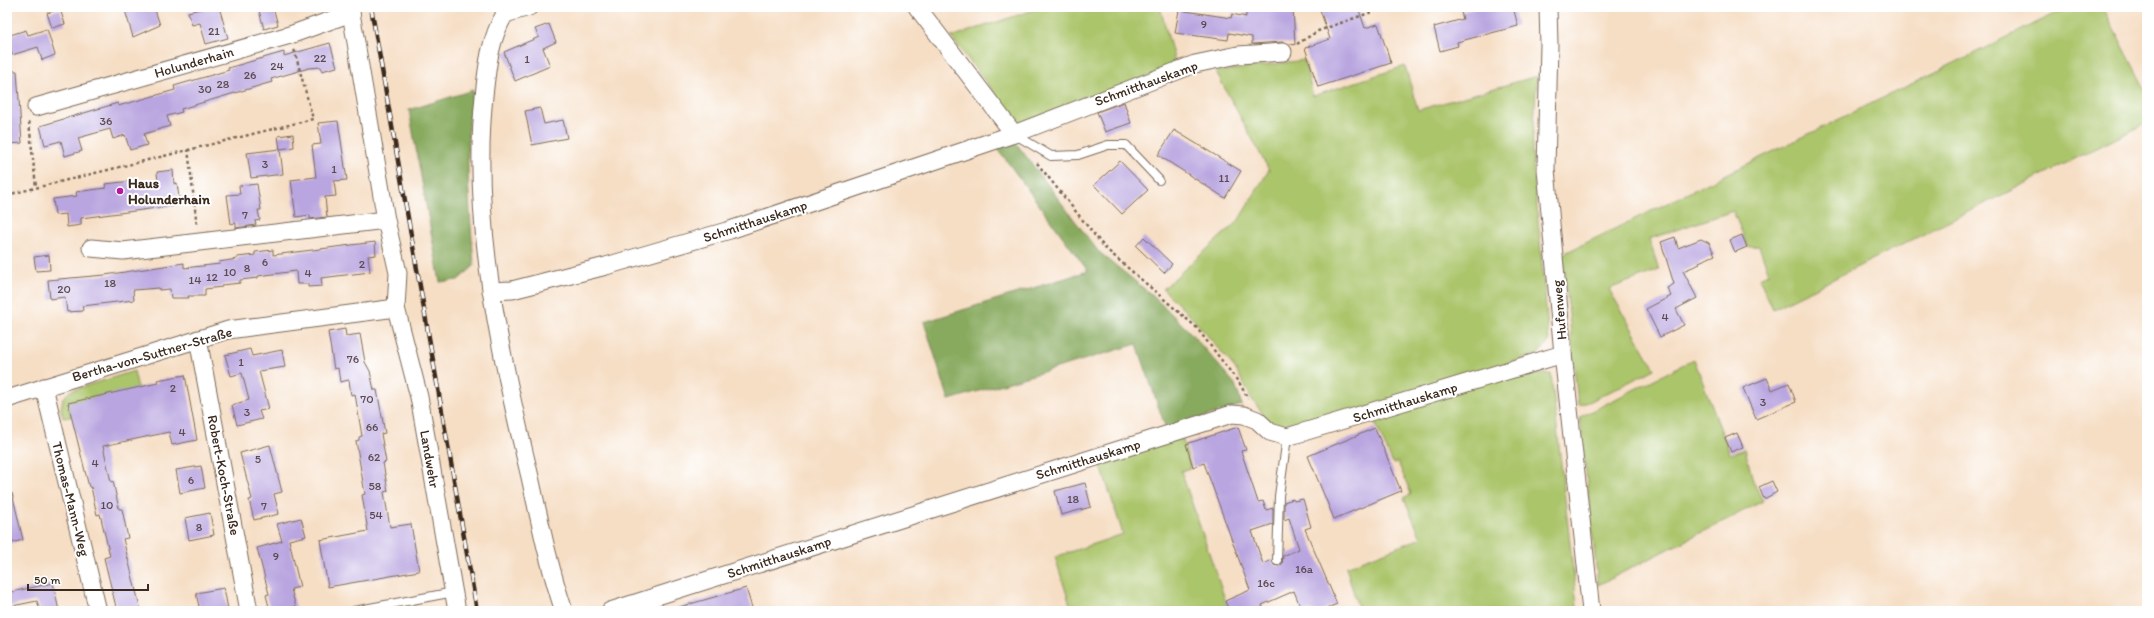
<svg xmlns="http://www.w3.org/2000/svg" width="2154" height="618" font-family="Itim,sans-serif">
	<rect width="100%" height="100%" fill="#fff"/>
	<filter id="ink" filterUnits="userSpaceOnUse"><feTurbulence type="fractalNoise" baseFrequency=".025" numOctaves="2"/><feDisplacementMap in="SourceGraphic" scale="8" xChannelSelector="R" yChannelSelector="G"/><feConvolveMatrix kernelMatrix="1 2 1 2 8 2 1 2 1" color-interpolation-filters="sRGB"/></filter>
	<filter id="wash" filterUnits="userSpaceOnUse"><feTurbulence type="fractalNoise" baseFrequency=".012" numOctaves="4" result="noise"/><feDisplacementMap in="SourceGraphic" scale="16" xChannelSelector="R" yChannelSelector="G"/><feGaussianBlur stdDeviation="0.9" result="paint"/><feColorMatrix in="noise" values="0 0 0 0 0 0 0 0 0 0 0 0 0 0 0 0 0 1.4 0 .05"/><feComposite in="paint" operator="in"/></filter>
	<g filter="url(#wash)">
		<rect width="100%" height="100%" fill="#f6dec5"/>
		<g fill="#abc56a" stroke="#737844">
			<path d="M1043,7H1160L1176,66L1018,124L951,37Z"/>
			<path d="M2069,7H2103L2147,93V123L1773,309L1759,278L1769,274L1759,246L1748,247L1733,211L1649,239L1659,270L1609,289L1655,369L1589,402L1578,405L1563,254Z"/>
			<path d="M1304,60L1313,96L1405,66L1418,110L1537,76L1532,151L1549,342L1538,354L1298,429L1274,428L1253,401L1235,368L1195,321L1163,289L1238,221L1269,170L1216,72Z"/>
			<path d="M1694,359L1730,454L1745,449L1753,481L1763,501L1598,585L1580,417Z"/>
			<path d="M134,371L138,388L69,403L71,417L63,418L61,408L63,398L70,391Z"/>
			<path d="M1551,374L1577,606L1562,611H1359L1346,567L1421,538L1404,498L1411,494L1398,462L1393,464L1373,418L1508,375Z"/>
			<path d="M1182,437L1191,468L1181,471L1229,611H1072L1055,557L1123,534L1100,463Z"/>
		</g>
		<g fill="#88aa5e" stroke="#626a3e">
			<path d="M473,90C463,148 470,208 474,266L458,280L440,282L409,110Z"/>
			<path d="M1013,139L1098,251L1152,295L1188,330L1235,384L1242,405L1166,429L1137,344L949,400L924,322L1088,271L995,145Z"/>
		</g>
		<g id="blocks">
			<g fill="#b9a6e0">
				<path d="M124,7H154L160,25L133,37Z"/>
				<path d="M208,7H219L228,38L206,44L200,23L192,25L188,12Z"/>
				<path d="M258,7H273L278,25L264,29Z"/>
				<path d="M1246,7H1293L1295,45L1282,42L1252,44V37L1229,33L1228,40L1175,33L1179,10L1231,18L1232,14L1246,17Z"/>
				<path d="M1319,7H1358L1365,28L1378,24L1391,63L1318,87L1305,48L1330,39Z"/>
				<path d="M1479,7H1513L1518,26L1457,42L1458,46L1440,51L1434,27L1463,19L1461,12Z"/>
				<path d="M60,9L65,24L52,28L47,13Z"/>
				<path d="M549,24L556,42L543,48L550,66L515,81L504,52L539,37L535,29Z"/>
				<path d="M47,29L55,55L42,60L38,47L12,55L7,36L26,30L28,35Z"/>
				<path d="M330,43L337,67L322,71L321,67L309,68L271,79L272,82L181,109L182,112L167,116L170,126L144,134L147,145L130,150L125,135L113,139L110,129L78,138L82,151L65,156L61,141L45,145L40,126L118,103V106L175,90L174,86L229,70L228,68L284,52V56Z"/>
				<path d="M7,71H17L22,143L8,144Z"/>
				<path d="M1124,102L1131,123L1105,132L1097,112Z"/>
				<path d="M540,108L544,124L563,120L567,138L532,145L525,111Z"/>
				<path d="M338,121L347,180L334,181L336,196L325,197L327,217L310,219V215L296,217L291,180L316,177L312,145L321,144L318,123Z"/>
				<path d="M1174,130L1241,171L1225,198L1158,155Z"/>
				<path d="M293,134L294,147L280,149L278,136Z"/>
				<path d="M280,149L283,174L251,178L247,153Z"/>
				<path d="M1120,161L1148,190L1122,214L1094,185Z"/>
				<path d="M173,170L174,184L177,183L180,205L81,218V225L67,227L66,214L55,215L53,199L77,196L76,192L106,188L105,184L132,181L133,185L158,182L157,172Z"/>
				<path d="M257,184L261,210H258L260,220L255,221L256,225L236,228V223L231,224L227,195L240,194L239,186Z"/>
				<path d="M1742,235L1747,247L1735,252L1730,240Z"/>
				<path d="M1144,237L1172,264L1164,273L1136,246Z"/>
				<path d="M1675,237L1678,248L1701,239L1709,243L1715,255L1699,262L1700,264L1683,271L1697,298L1676,309L1684,325L1660,337L1646,309L1671,296L1667,288L1674,284L1661,242Z"/>
				<path d="M375,242L376,255L368,256L370,272L321,278L322,286L308,287V284H297L296,271L258,276V278L240,280V283L222,285V287L205,289V296H188L189,298H171L170,289L159,290V288L133,290L134,300L82,306L83,311L67,312L65,297L50,299L48,280L105,275L184,263V268L220,264L219,262L237,259V257L255,255V252L273,250V255Z"/>
				<path d="M49,255L50,270L36,271L34,257Z"/>
				<path d="M345,329L346,336L360,334L365,362L370,371L374,390H377L385,433L381,434L386,462L383,463L388,491L384,492L390,527L411,524L419,571L328,587L320,540L368,531L362,495L365,494L356,441L359,440V437L362,436L355,394L351,395L349,380L340,382L338,368L334,369L328,332Z"/>
				<path d="M250,349L252,356L282,350L285,367L259,371L269,409L259,411L262,419L237,425L232,405L249,400L242,373L231,376L225,355Z"/>
				<path d="M185,375L197,440L172,445L169,432L103,446L111,482L113,481L119,509H122L128,538L123,539L141,611H117L104,558L110,556L100,514L97,515L91,487H89L68,403L158,383L157,380Z"/>
				<path d="M1767,378L1772,390L1789,383L1796,402L1756,419L1743,388Z"/>
				<path d="M1238,427L1246,450L1241,451L1258,502L1263,501L1266,510L1273,508V524L1252,531L1263,564L1272,560L1274,565L1279,566L1282,564L1283,556L1299,549L1289,518L1284,520V502L1293,499L1294,501L1303,499L1311,527L1305,529L1337,604L1320,611H1302L1294,591L1262,605L1263,607L1254,611H1229L1225,601L1250,590L1204,463L1193,467L1186,444Z"/>
				<path d="M1375,428L1401,491L1334,519L1308,456Z"/>
				<path d="M1737,433L1743,447L1731,452L1725,438Z"/>
				<path d="M270,445L282,492L274,494L279,514L254,520L249,500L252,499L240,453Z"/>
				<path d="M201,466L205,488L180,493L176,470Z"/>
				<path d="M1772,481L1777,492L1764,499L1759,487Z"/>
				<path d="M1085,483L1091,507L1061,515L1055,491Z"/>
				<path d="M12,493L23,540L7,544V494Z"/>
				<path d="M210,513L214,535L189,540L185,518Z"/>
				<path d="M301,518L306,536L289,540L300,587L291,589L297,611H270L266,595L269,594L257,548L282,541L277,524Z"/>
				<path d="M53,583L59,611H40L37,601L7,607V593Z"/>
				<path d="M224,588L228,609L200,611L196,593Z"/>
				<path d="M746,588L753,611H676V608Z"/>
			</g>
		</g>
	</g>
	<g filter="url(#ink)">
		<use href="#blocks" fill-opacity="0" stroke="#7c6958" stroke-width="1"/>
		<g fill="none" stroke-linecap="round" stroke-linejoin="round">
			<defs>
				<g id="service">
					<path d="M1014,134L1051,156L1078,155L1108,145H1126L1159,180"/>
					<path d="M1277,561L1279,496L1287,437"/>
					<path d="M354,611L454,592"/>
				</g>
				<g id="minor">
					<path d="M350,7L386,220L398,273L396,308L419,397L457,611"/>
					<path d="M503,7L505,14C490,38 487,67 484,96C471,224 500,353 530,477C540,522 549,567 564,611"/>
					<path d="M917,7L1014,134"/>
					<path d="M1548,7L1549,45L1546,169L1563,354L1591,611"/>
					<path d="M505,14L529,7"/>
					<path d="M36,107L290,35L351,13"/>
					<path d="M91,248L123,251L386,220"/>
					<path d="M491,291L512,290L606,266L730,230L1014,134L1195,64L1238,55L1283,52"/>
					<path d="M198,339L249,611"/>
					<path d="M44,387L98,611"/>
					<path d="M7,399L228,330L396,308"/>
					<path d="M610,611L1232,414L1244,415L1257,420L1270,432L1287,437L1563,354"/>
				</g>
			</defs>
			<use href="#service" stroke="#7c6958" stroke-width="10"/>
			<use href="#minor" stroke="#7c6958" stroke-width="19"/>
			<g stroke="#7c6958" stroke-width="2.5" stroke-dasharray="3 3" stroke-linecap="butt">
				<path d="M1297,44L1318,31L1386,7"/>
				<path d="M29,122L36,187"/>
				<path d="M188,149L197,226"/>
				<path d="M1037,163L1105,248L1196,327L1240,384L1248,399"/>
				<path d="M7,195L313,119L294,49"/>
			</g>
			<use href="#service" stroke="#fff" stroke-width="8"/>
			<use href="#minor" stroke="#fff" stroke-width="17"/>
			<defs>
				<path id="rail" d="M371,7L477,611"/>
			</defs>
			<use href="#rail" stroke="#3b2a1e" stroke-width="4.5"/>
			<use href="#rail" stroke="#fff" stroke-width="3" stroke-dasharray="9" stroke-linecap="butt"/>
		</g>
	</g>
	<circle fill="#b5179e" stroke="#fff" stroke-width="1.5" cx="120" cy="191" r="4"/>
	<g text-anchor="middle" stroke-width="4" stroke-linejoin="round" paint-order="stroke">
		<g font-size="12" fill="#5a494e">
			<text x="1204" y="28">9</text>
			<text x="214" y="35">21</text>
			<text x="320" y="62">22</text>
			<text x="527" y="63">1</text>
			<text x="277" y="70">24</text>
			<text x="250" y="79">26</text>
			<text x="223" y="88">28</text>
			<text x="205" y="93">30</text>
			<text x="106" y="125">36</text>
			<text x="265" y="168">3</text>
			<text x="334" y="173">1</text>
			<text x="1224" y="182">11</text>
			<text x="245" y="219">7</text>
			<text x="265" y="266">6</text>
			<text x="362" y="268">2</text>
			<text x="247" y="272">8</text>
			<text x="230" y="276">10</text>
			<text x="308" y="277">4</text>
			<text x="212" y="281">12</text>
			<text x="195" y="284">14</text>
			<text x="110" y="287">18</text>
			<text x="64" y="293">20</text>
			<text x="1665" y="321">4</text>
			<text x="353" y="363">76</text>
			<text x="241" y="366">1</text>
			<text x="173" y="392">2</text>
			<text x="367" y="403">70</text>
			<text x="1763" y="406">3</text>
			<text x="247" y="416">3</text>
			<text x="372" y="431">66</text>
			<text x="182" y="436">4</text>
			<text x="374" y="461">62</text>
			<text x="258" y="463">5</text>
			<text x="95" y="467">4</text>
			<text x="191" y="484">6</text>
			<text x="375" y="490">58</text>
			<text x="1073" y="503">18</text>
			<text x="107" y="509">10</text>
			<text x="264" y="510">7</text>
			<text x="376" y="519">54</text>
			<text x="199" y="531">8</text>
			<text x="276" y="560">9</text>
			<text x="1304" y="573">16a</text>
			<text x="1266" y="587">16c</text>
		</g>
		<g font-size="14" fill="#3b2a1e" stroke="#fff">
			<text transform="translate(194 62) rotate(-16)" y="5">Holunderhain</text>
			<text transform="translate(1146 83) rotate(-20)" y="5">Schmitthauskamp</text>
			<text transform="translate(755 221) rotate(-18)" y="5">Schmitthauskamp</text>
			<text transform="translate(1559 310) rotate(-95)" y="5">Hufenweg</text>
			<text transform="translate(152 354) rotate(-16)" y="5">Bertha-von-Suttner-Straße</text>
			<text transform="translate(1405 402) rotate(-17)" y="5">Schmitthauskamp</text>
			<text transform="translate(430 459) rotate(80)" y="5">Landwehr</text>
			<text transform="translate(1088 459) rotate(-17)" y="5">Schmitthauskamp</text>
			<text transform="translate(224 475) rotate(79)" y="5">Robert-Koch-Straße</text>
			<text transform="translate(71 499) rotate(76)" y="5">Thomas-Mann-Weg</text>
			<text transform="translate(779 557) rotate(-18)" y="5">Schmitthauskamp</text>
		</g>
		<g font-size="14" font-weight="bold" fill="#3b2a1e" stroke="#fff" text-anchor="start">
			<text x="128" y="188">Haus<tspan x="128" dy="16">Holunderhain</tspan></text>
		</g>
	</g>
	<rect width="2154" height="618" fill="none" stroke="#fff" stroke-width="24"/>
	<path d="M28 584v6h120v-6" fill="none" stroke="#3b2a1e" stroke-width="2"/>
	<text x="34" y="584" font-size="12" fill="#3b2a1e" stroke="#ffffff" stroke-width="3" paint-order="stroke">50 m</text>
</svg>
